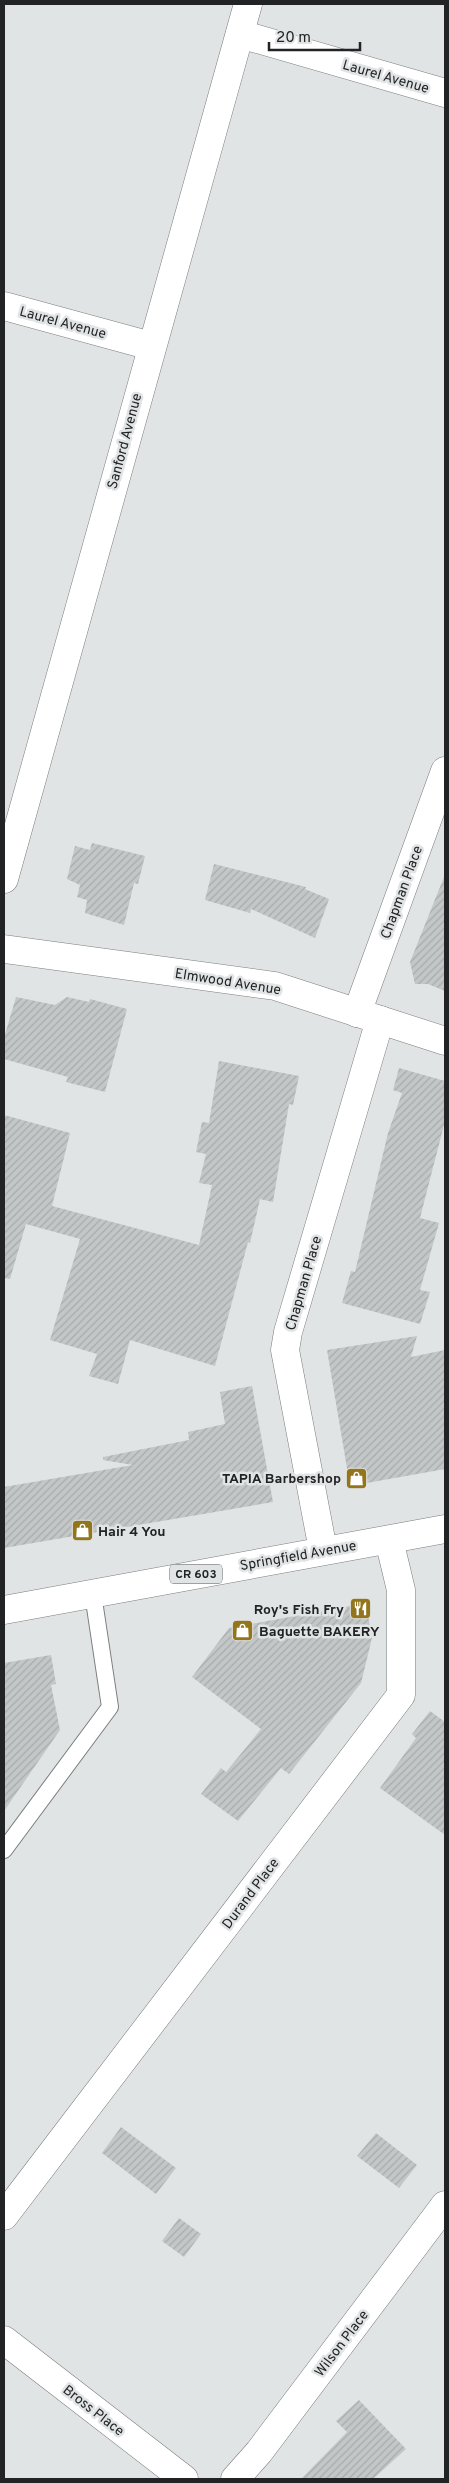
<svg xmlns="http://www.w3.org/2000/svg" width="449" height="2483" font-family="Overpass,sans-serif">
	<defs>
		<pattern id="building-hatch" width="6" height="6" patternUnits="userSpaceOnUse" patternTransform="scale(1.25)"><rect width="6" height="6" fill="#c4c7c8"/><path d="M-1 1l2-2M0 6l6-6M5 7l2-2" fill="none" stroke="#a8abac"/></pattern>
	</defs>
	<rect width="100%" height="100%" fill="#e1e4e5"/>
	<g fill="url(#building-hatch)">
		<path d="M92,843L145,856L138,884L134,883L124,925L85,913L87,900L77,897L80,885L67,879L75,846L90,850Z"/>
		<path d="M214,864L306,887L305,889L329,899L315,938L251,909L250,913L205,900Z"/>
		<path d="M444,877H445V991L428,984H415L410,962Z"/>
		<path d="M16,997L55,1005L67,997L89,1002L90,999L127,1009L105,1092L66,1082L68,1077L4,1059V1038Z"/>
		<path d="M219,1061L299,1076L293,1105L289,1104L273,1202L260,1199L250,1243L248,1242L215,1366L130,1340L118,1384L89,1376L97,1354L50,1340L80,1239L26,1224L10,1279L4,1278V1115L70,1133L52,1206L199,1245L212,1185L199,1183L206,1154L196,1152L202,1122L209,1123Z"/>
		<path d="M399,1068L445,1081V1121L420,1218L439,1223L420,1290L430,1292L420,1324L342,1303L351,1271L355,1272L388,1133L402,1093L393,1090Z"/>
		<path d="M417,1336L411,1357L445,1350V1469L350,1486L327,1350Z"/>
		<path d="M252,1386L273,1502L4,1548V1487L133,1465L103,1460V1457L189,1440L188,1432L225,1424L220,1392Z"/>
		<path d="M366,1603L372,1638L361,1683L289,1774L281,1768L238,1821L201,1794L221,1768L226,1772L261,1729L192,1677L229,1628Z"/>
		<path d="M51,1655L56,1684L51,1685L60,1730L4,1811V1663Z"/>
		<path d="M430,1711L445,1722V1835L380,1788L416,1738L412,1734Z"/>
		<path d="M121,2127L176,2168L156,2194L102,2153Z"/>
		<path d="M376,2133L417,2165L399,2188L357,2156Z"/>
		<path d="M179,2218L201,2234L184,2257L162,2241Z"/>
		<path d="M359,2400L406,2449L373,2479H301L347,2432L336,2421Z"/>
	</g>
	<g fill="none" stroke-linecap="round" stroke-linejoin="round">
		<defs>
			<path id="lane" d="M4,1850L110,1707L93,1594"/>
			<g id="street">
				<path d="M240,34L445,93"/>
				<path d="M4,306L151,346"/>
				<path d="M357,1013L445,771"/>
				<path d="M323,1550L285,1350L288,1332L380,1020"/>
				<path d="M4,2216L401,1695V1590L389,1540"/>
				<path d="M4,2340L184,2479"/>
				<path d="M235,2479L259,2452L445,2205"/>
			</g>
			<g id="secondary">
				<path d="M4,879L248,4"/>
				<path d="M4,949L275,986L445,1041"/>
			</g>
			<path id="primary" d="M4,1610L445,1529"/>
		</defs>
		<use href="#lane" stroke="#7b7e7f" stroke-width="18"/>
		<use href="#street" stroke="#7b7e7f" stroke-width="29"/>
		<use href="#secondary" stroke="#7b7e7f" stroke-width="29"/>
		<use href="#primary" stroke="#7b7e7f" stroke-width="29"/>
		<use href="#lane" stroke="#fff" stroke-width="16"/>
		<use href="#street" stroke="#fff" stroke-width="28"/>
		<use href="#secondary" stroke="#fff" stroke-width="28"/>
		<use href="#primary" stroke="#fff" stroke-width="28"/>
	</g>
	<defs>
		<symbol id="shop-square" viewBox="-11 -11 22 22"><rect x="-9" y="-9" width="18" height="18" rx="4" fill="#93751c" stroke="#e1e4e5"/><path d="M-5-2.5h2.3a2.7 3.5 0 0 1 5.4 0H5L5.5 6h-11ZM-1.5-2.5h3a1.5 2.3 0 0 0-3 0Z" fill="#fff"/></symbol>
		<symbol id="restaurant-square" viewBox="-11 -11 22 22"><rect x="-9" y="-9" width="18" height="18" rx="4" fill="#93751c" stroke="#e1e4e5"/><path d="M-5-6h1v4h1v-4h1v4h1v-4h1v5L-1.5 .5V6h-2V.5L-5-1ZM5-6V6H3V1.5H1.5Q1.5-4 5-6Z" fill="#fff"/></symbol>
	</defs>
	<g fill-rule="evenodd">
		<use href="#shop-square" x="344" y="1466" width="25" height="25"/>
		<use href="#shop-square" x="70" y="1518" width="25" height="25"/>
		<use href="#restaurant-square" x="348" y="1596" width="25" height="25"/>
		<use href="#shop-square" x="230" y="1618" width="25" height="25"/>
	</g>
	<g text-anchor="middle" stroke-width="5" stroke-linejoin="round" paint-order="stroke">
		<rect fill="#e1e4e5" stroke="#5b5d5e" stroke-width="1" x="170" y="1564.5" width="52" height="19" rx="4"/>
		<g font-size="12" font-weight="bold" fill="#222324">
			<text x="196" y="1578">CR 603</text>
		</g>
		<g font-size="14" fill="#222324" stroke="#e1e4e5">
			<text transform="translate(386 76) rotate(16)" y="5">Laurel Avenue</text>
			<text transform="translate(63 322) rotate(15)" y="5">Laurel Avenue</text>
			<text transform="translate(124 441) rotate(-75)" y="5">Sanford Avenue</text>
			<text transform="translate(401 892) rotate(-70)" y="5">Chapman Place</text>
			<text transform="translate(228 981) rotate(9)" y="5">Elmwood Avenue</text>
			<text transform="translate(303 1283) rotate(-74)" y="5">Chapman Place</text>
			<text transform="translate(298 1555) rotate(-10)" y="5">Springfield Avenue</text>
			<text transform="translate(250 1893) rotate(-53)" y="5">Durand Place</text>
			<text transform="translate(341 2343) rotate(-53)" y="5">Wilson Place</text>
			<text transform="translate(94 2410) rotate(38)" y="5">Bross Place</text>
		</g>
		<g font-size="14" font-weight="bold" fill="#222324" stroke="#e1e4e5" text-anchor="end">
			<text x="341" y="1483">TAPIA Barbershop</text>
			<text x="98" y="1536" text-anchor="start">Hair 4 You</text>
			<text x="344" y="1614">Roy's Fish Fry</text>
			<text x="259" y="1636" text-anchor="start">Baguette BAKERY</text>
		</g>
	</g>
	<rect width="449" height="2483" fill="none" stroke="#222324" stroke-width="10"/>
	<path d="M269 42v8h91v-8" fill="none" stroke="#222324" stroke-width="2.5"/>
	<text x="276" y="42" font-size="15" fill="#222324" stroke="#e1e4e5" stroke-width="4" paint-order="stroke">20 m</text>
</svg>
